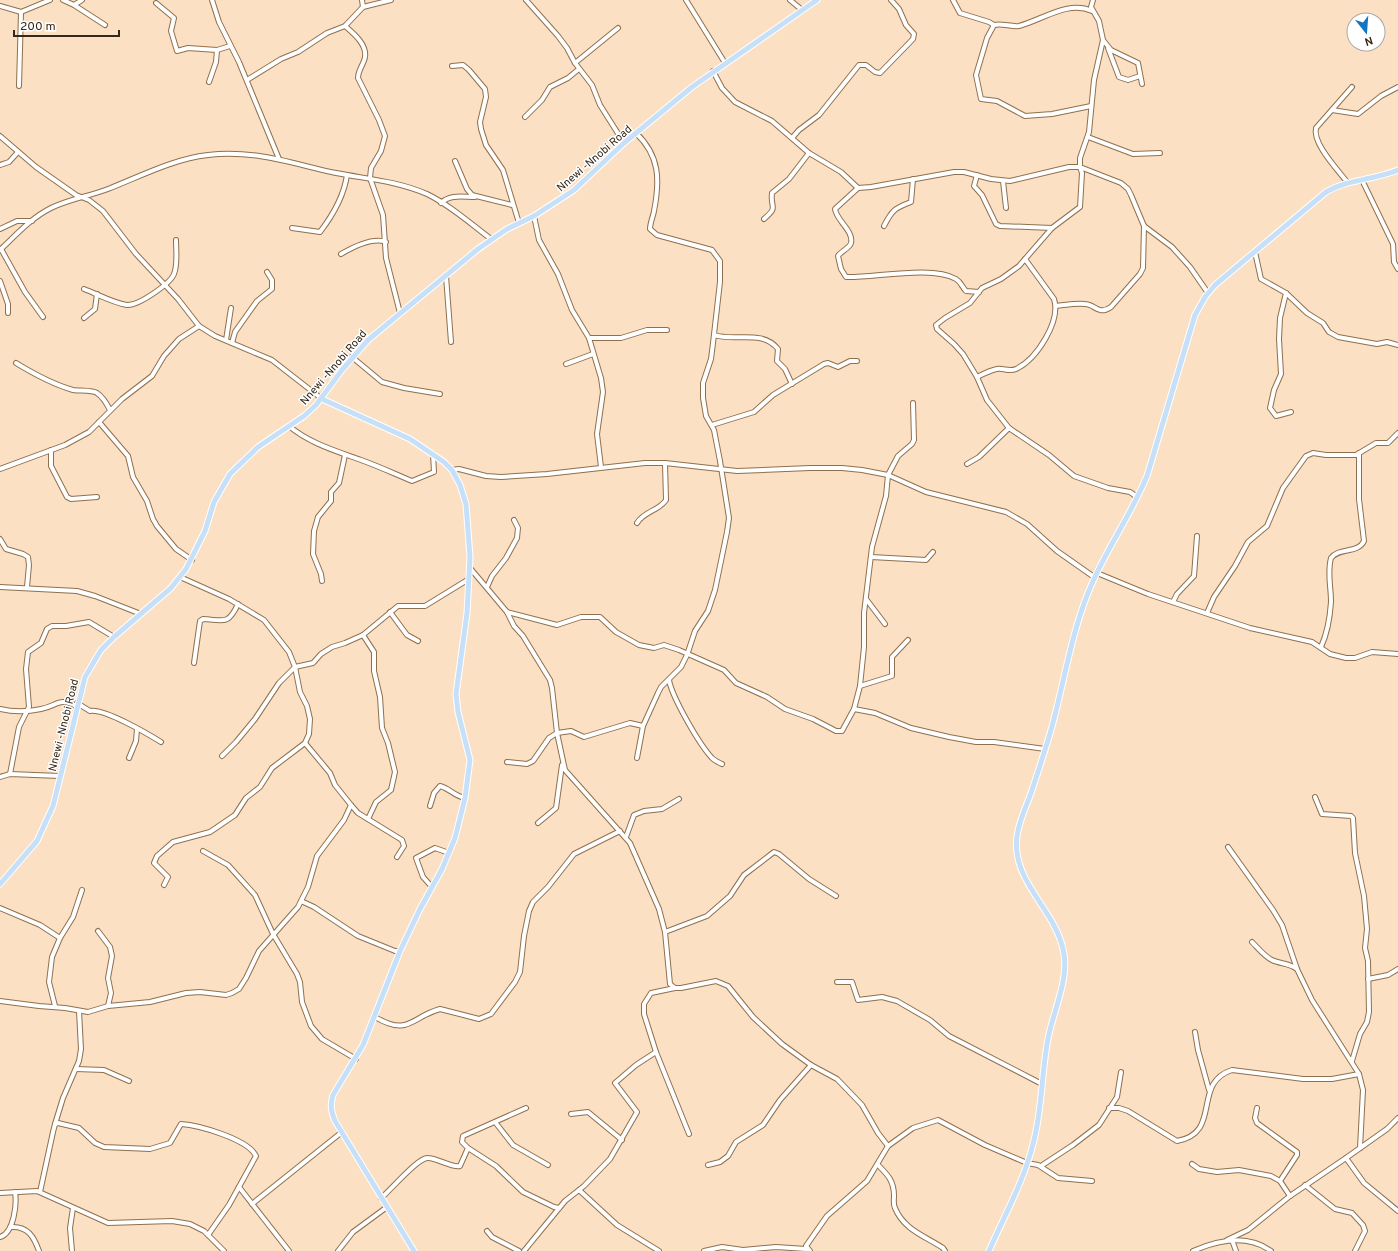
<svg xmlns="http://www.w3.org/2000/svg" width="1398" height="1251" font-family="Overpass,sans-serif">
	<rect width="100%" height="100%" fill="#fce0c3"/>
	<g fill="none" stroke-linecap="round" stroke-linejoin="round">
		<defs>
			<g id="minor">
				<path d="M63,0L74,5L82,0"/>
				<path d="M212,0L219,22L239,62L279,159"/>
				<path d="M362,0L363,7"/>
				<path d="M526,0L558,36L567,48L575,63L592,85L600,105L624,143"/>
				<path d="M686,0L725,63"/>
				<path d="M790,0L802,10"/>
				<path d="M953,0L960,13L989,22L994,25"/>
				<path d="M1093,0L1091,7L1099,21L1103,40L1094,80L1089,132L1080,158V167L1082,173L1080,207L1052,228L1019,266L1001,279L982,288L970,303L945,318L936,325L937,329L954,344L963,354L977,377L987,400L1009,428L1049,455L1074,476L1108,488L1130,492L1137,497"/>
				<path d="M156,3L174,18L171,31L177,51L188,48L217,50L230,46"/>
				<path d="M74,5L105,25"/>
				<path d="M0,6L21,12L50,0"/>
				<path d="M345,26C353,33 367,44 365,57C364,64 358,70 358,78L379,120L385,136L381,151L371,168L370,178L383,215L386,258L400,313"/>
				<path d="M1103,40L1111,50L1138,63L1142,84"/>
				<path d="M1108,48L1119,77L1128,80L1140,76"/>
				<path d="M575,63L618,28"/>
				<path d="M452,66L463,65L469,70L485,89L486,97L480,122L481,129L486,145L503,170L519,223"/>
				<path d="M713,71L722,88L735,102L772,121L809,153L841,172L858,188L871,187L954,172H964L991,179L1010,181L1069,167H1080L1121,183L1128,189L1131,195L1144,226L1172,247L1190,267L1208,293"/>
				<path d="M247,80L281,59L298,52L327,33L345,26L363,7L391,0"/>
				<path d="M209,82L216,62L217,50"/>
				<path d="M19,86L21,12"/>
				<path d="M1091,106L1052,114L1025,116L997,101L981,99L976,75L987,38L994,25C1002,23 1011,27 1019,26C1042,20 1068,0 1092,11"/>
				<path d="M1332,110L1358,114L1381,96L1398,87"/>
				<path d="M525,117L542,100L550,87L568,78L579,69"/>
				<path d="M636,133C660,156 660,180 654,211C653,217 650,223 650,229L657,235L712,250L720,261V282L713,343L711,359L703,383V398L706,416L714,430L720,461L729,518L727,532L715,590L708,611L695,631L687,655L681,667L661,687L658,693L643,726L637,758"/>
				<path d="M0,136L36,167L76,195L89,200L103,211L136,254L178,299L199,326L215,336L272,360L322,399"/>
				<path d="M1088,137L1133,154L1160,153"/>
				<path d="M792,138L799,130L819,115L859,65H866L875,72L880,73L913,39L914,34L906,25L899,9L891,0"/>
				<path d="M455,161L467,189L472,195L512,205"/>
				<path d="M0,165L9,162L18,152"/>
				<path d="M977,175L974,186L982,195L996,224L1000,226L1052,228"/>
				<path d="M1362,180L1393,244L1394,262L1398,269"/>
				<path d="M1003,181L1006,208"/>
				<path d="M1347,182C1338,170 1312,143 1316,128L1352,87"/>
				<path d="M858,188L835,209C836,220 854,231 851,243C850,248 841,251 838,256L841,269L846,277C874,278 932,265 956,279C961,282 962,287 966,291L979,292"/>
				<path d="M441,203C450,194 463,197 475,197"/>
				<path d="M534,216L539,240L558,274L572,310L589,338L601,378L603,392L597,434L601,467"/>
				<path d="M764,219C779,206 770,209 772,193L789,179L809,153"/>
				<path d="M884,226C892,210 895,208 911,202L913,179"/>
				<path d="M292,228L320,232C333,215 344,196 347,175"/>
				<path d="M0,229L17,221H32"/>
				<path d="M1,249L25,292L43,317"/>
				<path d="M0,250C16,235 31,218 51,208C69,199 90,196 108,189C141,176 173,159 208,155C253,149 293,164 336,173C367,179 397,181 427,194C450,205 471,224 491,239"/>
				<path d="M1255,252L1261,279L1286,293L1307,313L1323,323L1329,332L1338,337L1377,344L1387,342L1398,345"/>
				<path d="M341,254C353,247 373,237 386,242"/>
				<path d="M446,276L451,342"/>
				<path d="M0,281L8,304V313"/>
				<path d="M84,289C97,294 113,303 127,305C138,306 170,284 174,274C178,264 176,251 176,240"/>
				<path d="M1286,293L1280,318L1279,339L1281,374L1274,390L1270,408L1276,416L1291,412"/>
				<path d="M1056,306C1066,305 1075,303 1085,304C1095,304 1098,316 1111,307L1140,274L1143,268L1144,226"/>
				<path d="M84,318L95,309L97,294"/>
				<path d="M714,335C735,342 762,329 778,349L777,361L785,369L792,384"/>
				<path d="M589,338H621L647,330H667"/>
				<path d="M226,340L231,308"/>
				<path d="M232,343L235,332L257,301L272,289V280L267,272"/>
				<path d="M352,357L382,382L404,388L440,394"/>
				<path d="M16,363C34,374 52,384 73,390C79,391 93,390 97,393C103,397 107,404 110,410"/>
				<path d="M566,364L593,354"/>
				<path d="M977,377C983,374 991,370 997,369C1004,368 1009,372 1016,369C1037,359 1061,321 1054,299L1025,259"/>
				<path d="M99,422L128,456L133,477L147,501L153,519L157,526L176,549L192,560"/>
				<path d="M712,425L754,412L773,395L824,364L828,363L838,367L850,361H857"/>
				<path d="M289,426C309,443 336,451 361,460C378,466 395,474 412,481L434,472L433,454"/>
				<path d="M51,450V466L67,497L71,499L97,497"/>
				<path d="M967,464L979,457L1009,428"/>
				<path d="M0,469L65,445L89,432L122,399L152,376L164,356L179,339L199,326"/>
				<path d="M452,470L459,469L486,476L501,477L547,474L645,463H665L737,471L810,468H842L862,470L888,475L926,492L1006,512L1027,524L1057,551L1094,577"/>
				<path d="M637,523C644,511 659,511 666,500L665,463"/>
				<path d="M0,539L6,549L23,554L28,557L29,565L27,587"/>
				<path d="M871,557L926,560L933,552"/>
				<path d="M470,568L507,612L514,626L523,636L550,680L552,688L557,733L565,770L630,843L659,909L665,932L670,984L675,988H681L716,981L728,986L753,1017L782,1044L811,1065L837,1079L862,1105L878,1133L888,1146"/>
				<path d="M1097,573L1148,594L1250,628L1312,642L1330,654L1346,658H1355L1372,652L1398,654"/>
				<path d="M322,581L321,574L313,554L314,531L318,517L331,501V492L339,483L345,455"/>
				<path d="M0,587L77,591L95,596L141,614"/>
				<path d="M487,587L492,576L506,558L517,538L518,528L514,520"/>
				<path d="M866,599L885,624"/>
				<path d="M1173,602L1177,594L1194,576L1197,536"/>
				<path d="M390,612L407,635L418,641"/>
				<path d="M507,612L557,625L581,617H600L616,632L639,645L654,648L664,645L679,650L724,670L736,683L767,697L785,709L813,719L836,731H842L854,709L860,686L864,647V613L872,547L886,496L888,475L898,456L912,444L914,440L913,403"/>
				<path d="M1207,613L1214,597L1235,566L1248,542L1267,526L1283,488L1306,456L1313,453L1326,455H1356L1376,443H1388L1398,433"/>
				<path d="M363,635L374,652V671L380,697L382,728L388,743L395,772L391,790L376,802L368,819"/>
				<path d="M1321,647C1327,634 1330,617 1331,602C1331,586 1327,573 1331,558C1339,547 1358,554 1364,541L1359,499V453"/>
				<path d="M194,663L200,621L203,619C223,620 228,626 238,604"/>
				<path d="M669,680C672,697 699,744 712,758C715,761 718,762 722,764"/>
				<path d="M860,686L892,676V657L908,640"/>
				<path d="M77,703L90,711C104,708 148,734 161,742"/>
				<path d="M0,709C13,712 27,712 41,709C57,706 59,697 76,706"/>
				<path d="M854,709L875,713L911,728L949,737L976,742H994L1045,749"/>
				<path d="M305,743L330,773L335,785L351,805L358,813L402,840L404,846L397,857"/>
				<path d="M222,756L236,742L255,719L279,683L295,667L313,663L321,654L332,647L345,643L363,635L398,606H425L469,579"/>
				<path d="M129,758L136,741L137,729"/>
				<path d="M507,762L527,764L533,761L549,738L557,733L571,731L584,737L630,723L643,726"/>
				<path d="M10,774L19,727L29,707L26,669L28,652L41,643L47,629L52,626H66L89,622L114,637"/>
				<path d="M0,777L10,774L60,776"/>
				<path d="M1315,797L1322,814L1351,816L1353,818L1355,853L1364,896L1367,929L1365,948L1368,961L1369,1012L1367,1022L1360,1034L1352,1061"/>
				<path d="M430,806L434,793L440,786C449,788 454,796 465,798"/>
				<path d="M538,823L556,808L562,765"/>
				<path d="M626,837L634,815L644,811L662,809L679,799"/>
				<path d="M1228,847L1273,910L1282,925L1297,969L1312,1000L1359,1074L1363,1090L1360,1148"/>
				<path d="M203,851L228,865L255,895L273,934L297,974L300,982L302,1002L311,1026L322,1039L356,1059"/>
				<path d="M164,885L168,877L154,863L157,856L173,842L210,832L235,815L246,798L260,787L272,768L305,743L309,734L310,719L307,706L300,692L295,667L289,652L264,620L229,599L180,577"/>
				<path d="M432,887L423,877L416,858L435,848L449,853"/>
				<path d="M301,901L314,907L358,936L395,951H400"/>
				<path d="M0,908L40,925L60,938"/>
				<path d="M98,931L110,947L112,956L108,978L111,993L108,1006"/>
				<path d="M665,932L707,916L730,896L744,875L774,852L779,854L809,879L836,896"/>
				<path d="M1252,942C1258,948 1264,956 1272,960C1280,964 1289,963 1297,969"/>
				<path d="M1368,979L1388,975L1398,969"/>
				<path d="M837,982H852L858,1000L882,997L897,1001L930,1020L949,1036L1042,1084"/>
				<path d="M675,988L651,993L644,1004V1014L656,1052L689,1134"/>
				<path d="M0,1001L39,1006L65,1008L88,1012L108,1006L150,1002L186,993L200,992L226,995L232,993L239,989L246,978L259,951L298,907L308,887L317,856L344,820L351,805"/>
				<path d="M55,1006L49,982L52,957L60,938L73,917L82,890"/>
				<path d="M375,1017C409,1037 411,1017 440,1009L479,1019L491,1014L515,982L520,972L524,936L529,911L533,902L548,887L574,854L620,831"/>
				<path d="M1195,1032L1198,1050L1209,1090"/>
				<path d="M76,1069L104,1070L129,1081"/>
				<path d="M1109,1108H1119L1128,1111L1177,1141C1223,1133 1191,1083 1232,1070L1303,1079H1332L1359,1074"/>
				<path d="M1257,1108L1255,1118L1257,1123L1297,1152V1155L1280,1181"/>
				<path d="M571,1114L588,1112L622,1140"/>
				<path d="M495,1122L513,1145L548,1165"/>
				<path d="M55,1124L63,1098L79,1061L81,1049L79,1011"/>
				<path d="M468,1148L496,1166L523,1192L554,1207L559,1208"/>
				<path d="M1346,1158L1364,1183L1398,1211"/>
				<path d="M1192,1164L1199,1169L1217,1172L1239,1170L1271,1176L1280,1181L1290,1196"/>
				<path d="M708,1165L720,1162L728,1156L736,1142L763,1125L780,1100L811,1065"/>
				<path d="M878,1165C888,1175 894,1181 894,1196C894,1200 893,1204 895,1208C904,1230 925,1236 943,1248L945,1251"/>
				<path d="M1041,1166L1073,1145L1099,1125L1117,1097L1121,1072"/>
				<path d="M1305,1185L1335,1209L1352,1213L1363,1225L1365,1231L1355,1251"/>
				<path d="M239,1187L289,1251"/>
				<path d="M579,1190L617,1225L659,1251"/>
				<path d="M40,1192L53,1132L55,1124L58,1123L79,1128L95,1143L104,1147L150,1149L170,1143L181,1124C198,1125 248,1139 256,1156L229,1205L208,1235"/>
				<path d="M0,1193L37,1191L108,1223L172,1221L190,1224L204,1231L224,1251"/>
				<path d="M381,1198C391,1190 418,1157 428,1158C437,1158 452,1168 460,1166L468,1148L462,1142L463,1136L526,1108"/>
				<path d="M252,1204L342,1132"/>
				<path d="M11,1227C28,1226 34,1237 39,1251"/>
				<path d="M487,1231L492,1237L519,1251"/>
				<path d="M0,1237C14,1233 17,1204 15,1192"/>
				<path d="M1227,1240L1248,1230L1290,1196L1346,1158L1387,1129L1398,1118"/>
				<path d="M1232,1240L1236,1251"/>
				<path d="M72,1251L70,1228L73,1208"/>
				<path d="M338,1251L353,1232L387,1207"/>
				<path d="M524,1251L565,1201L584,1186L610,1159L637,1112L615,1083L636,1065L656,1052"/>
				<path d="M704,1251L722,1247L743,1250L776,1247L806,1249"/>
				<path d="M810,1251L806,1246L827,1216L867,1181L888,1146L913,1128L938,1120L985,1145L1027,1163L1038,1165L1058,1178L1092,1181"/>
				<path d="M1193,1251C1218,1240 1248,1234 1271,1251"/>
			</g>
			<g id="major">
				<path d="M322,399L410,439L444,462L452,470L460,485L466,504L470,557L467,613L456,694L458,712L470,760L465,798L455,838L442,869L420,909L400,951L363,1045L333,1095C330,1105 331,1111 335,1121L414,1251"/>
				<path d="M0,884L37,841L53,806L85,677L101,650L114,637L171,588L186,569L205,531L214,502L230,474L258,447L304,416L316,405L342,370L368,340L478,249L507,229L534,216L574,190L624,143L692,87L817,0"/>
				<path d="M989,1251C1004,1216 1024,1181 1033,1144C1043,1108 1041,1070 1049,1034C1055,1007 1070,976 1063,949C1054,908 1011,881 1017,836C1019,821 1026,807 1031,793C1038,772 1045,751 1051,730C1065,680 1072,626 1094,579C1110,544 1132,512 1147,476L1195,315L1205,297L1215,285L1326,192C1348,179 1374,180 1398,170"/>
			</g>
		</defs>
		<use href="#minor" stroke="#8f704e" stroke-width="6"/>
		<use href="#major" stroke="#fff" stroke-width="7"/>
		<use href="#minor" stroke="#fff" stroke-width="4"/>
		<use href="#major" stroke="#c6e0fa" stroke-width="5"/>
	</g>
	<g text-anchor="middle" stroke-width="3" stroke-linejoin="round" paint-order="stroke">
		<g font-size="11" fill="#35281a" stroke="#fff">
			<text transform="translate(594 158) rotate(-41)" y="4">Nnewi -Nnobi Road</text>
			<text transform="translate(333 367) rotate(-49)" y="4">Nnewi -Nnobi Road</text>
			<text transform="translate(63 725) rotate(-76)" y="4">Nnewi -Nnobi Road</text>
		</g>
	</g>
	<g transform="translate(1366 32) rotate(163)"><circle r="19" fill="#ffffff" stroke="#aea9a3"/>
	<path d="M0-3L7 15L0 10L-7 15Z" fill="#1376c2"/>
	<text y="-6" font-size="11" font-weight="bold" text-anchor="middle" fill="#35281a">N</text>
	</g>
	<path d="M14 30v6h105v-6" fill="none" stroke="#35281a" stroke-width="2"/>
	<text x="20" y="30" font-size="12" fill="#35281a" stroke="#ffffff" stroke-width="3" paint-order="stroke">200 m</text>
</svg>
